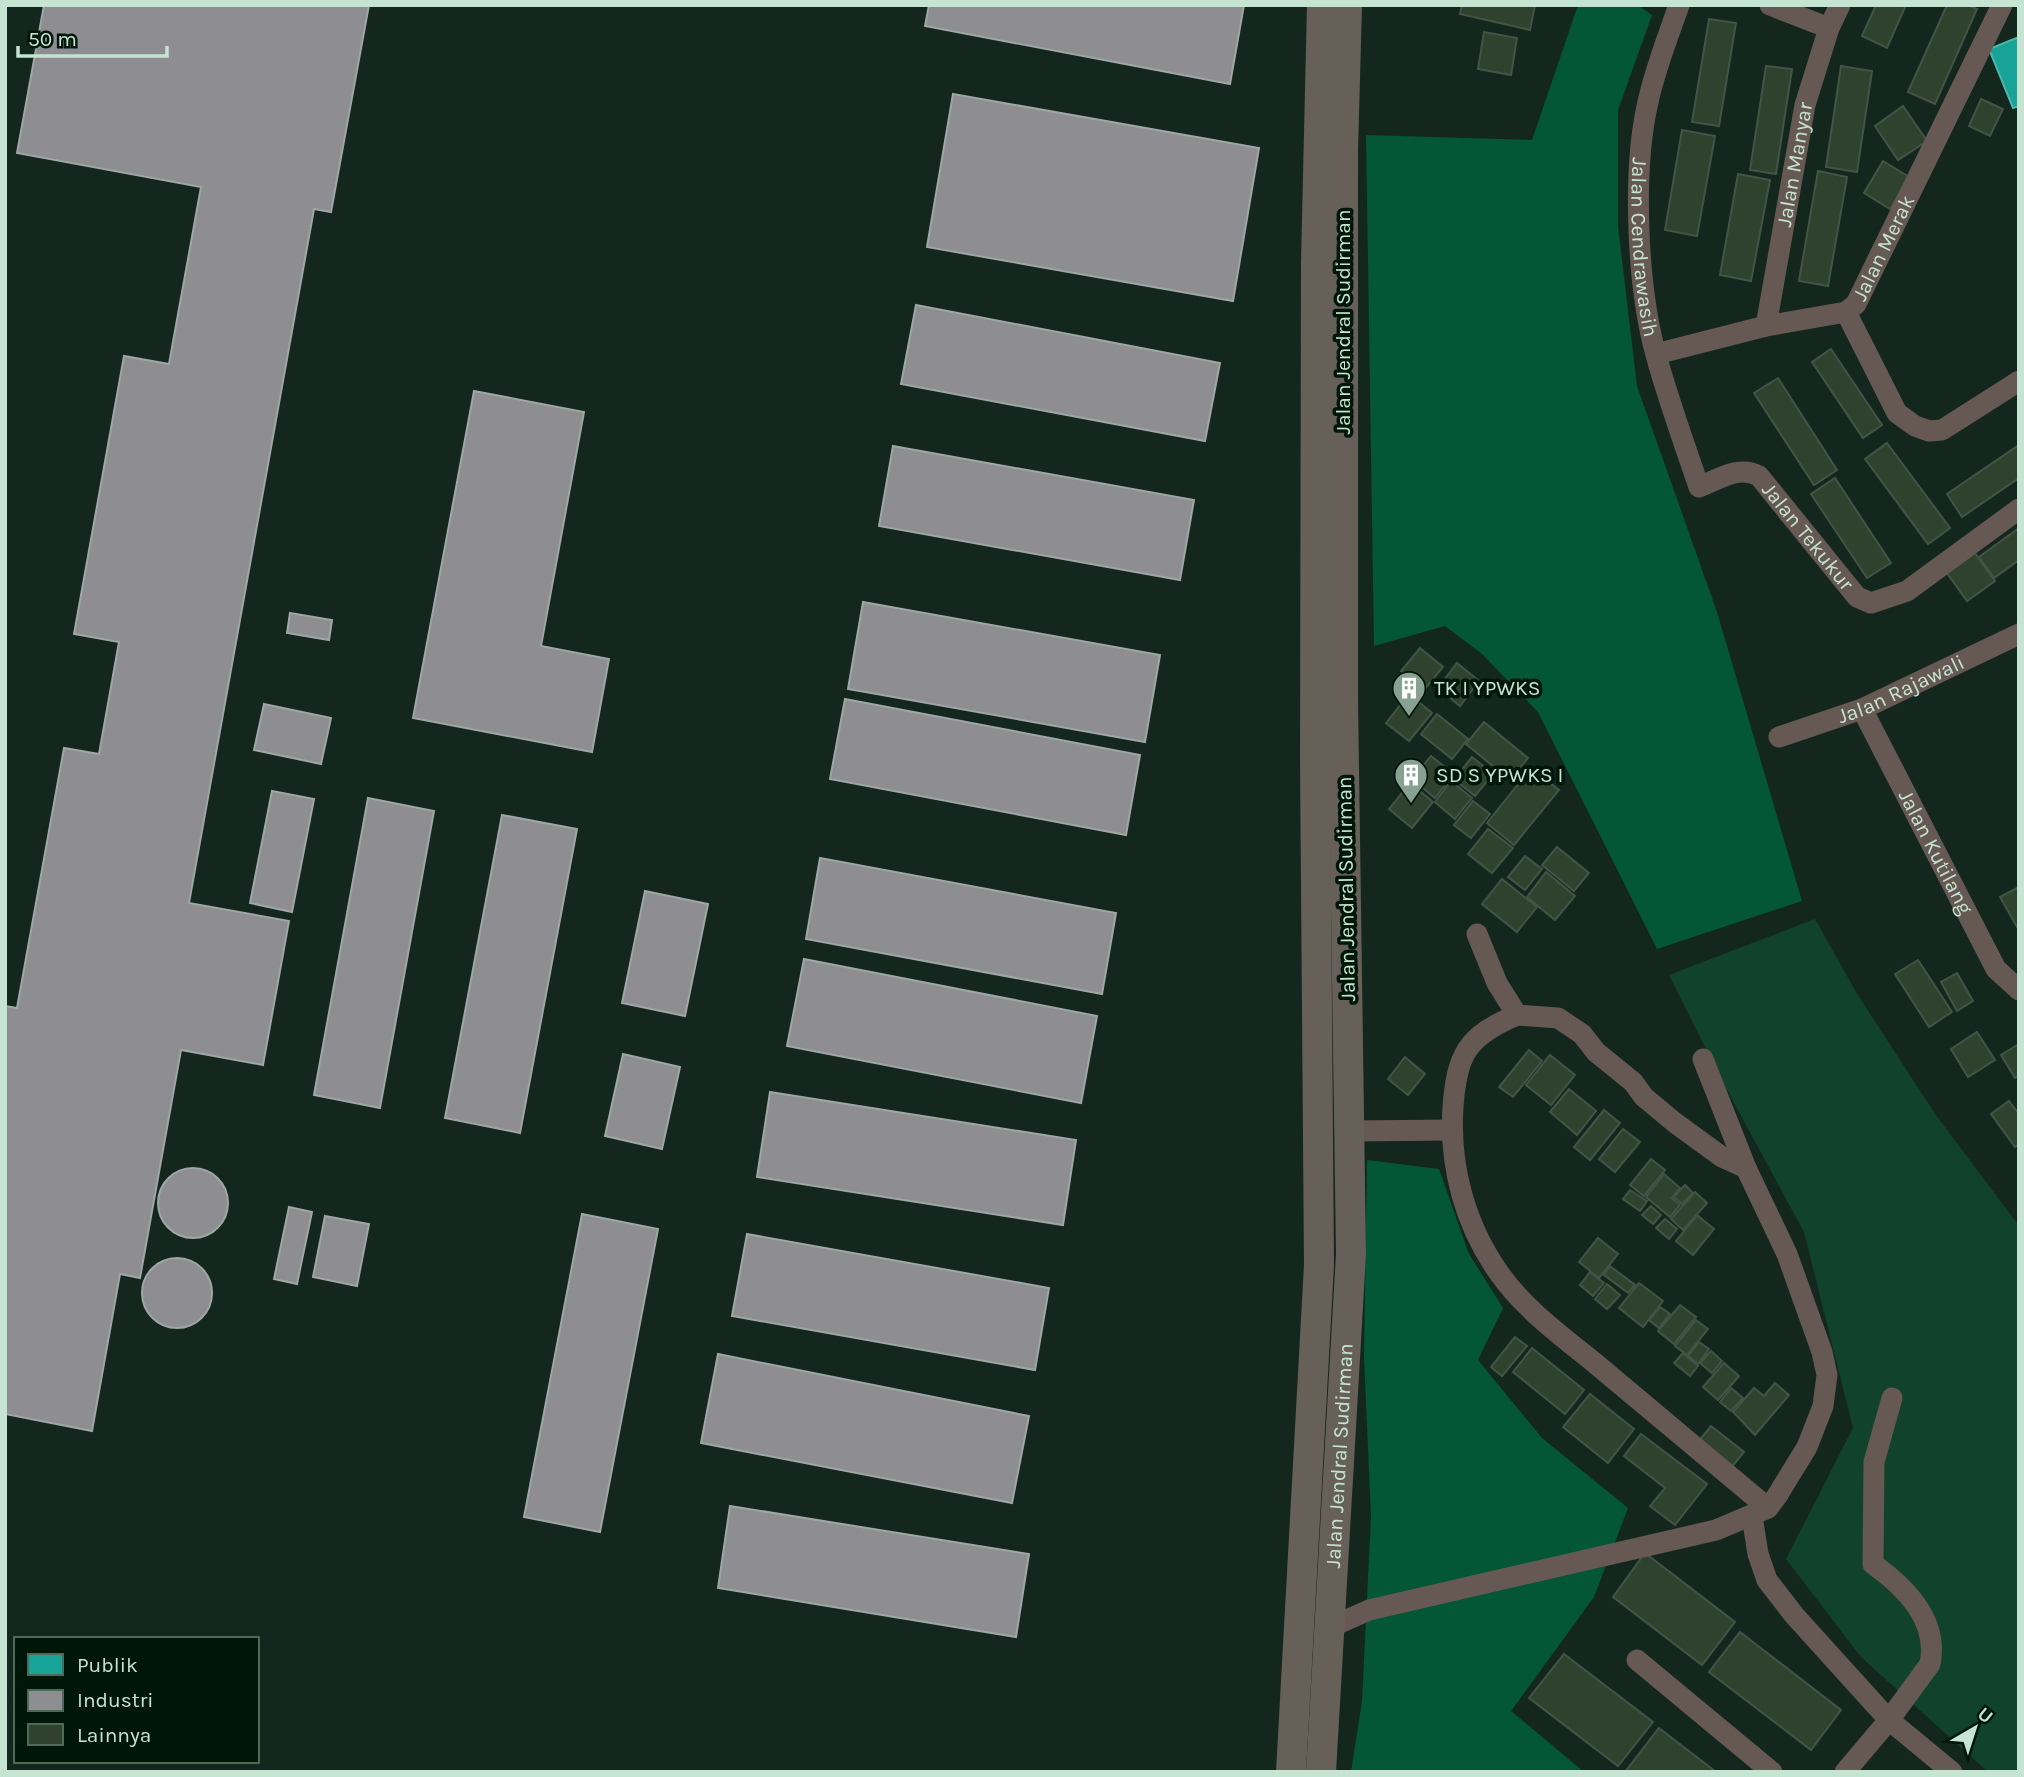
<svg xmlns="http://www.w3.org/2000/svg" width="2024" height="1777" font-family="Karla,sans-serif">
	<rect width="100%" height="100%" fill="#14271e"/>
	<path fill="#11432c" d="M1815,919L1856,992L1935,1114L2019,1226V1772H1988L1861,1657L1786,1559L1853,1428L1804,1232L1720,1077L1669,975Z"/>
	<g fill="#035636">
		<path d="M1578,5H1637L1652,15L1618,110V226L1637,386L1717,612L1802,901L1657,949L1538,712L1482,654L1445,626L1374,646L1366,135L1532,140Z"/>
		<path d="M1367,1160L1439,1169L1469,1254L1503,1308L1478,1360L1542,1438L1628,1508L1594,1597L1511,1711L1584,1772H1351L1362,1701L1371,1517L1364,1357Z"/>
	</g>
	<path fill="#17a398" stroke="#4bb7a9" stroke-width="2" d="M2019,37V106L2013,108L1989,49Z"/>
	<g fill="#8d8d92" stroke="#9ea7a5" stroke-width="2">
		<path d="M44,5H369L331,212L314,209L189,903L289,921L263,1065L181,1050L140,1278L120,1274L92,1431L5,1414V1006L17,1008L64,748L99,754L119,642L74,634L124,356L169,364L201,187L17,153Z"/>
		<path d="M929,5H1244L1230,84L925,26Z"/>
		<path d="M953,94L1259,148L1233,301L927,247Z"/>
		<path d="M916,305L1220,363L1205,441L901,384Z"/>
		<path d="M474,391L584,412L541,646L609,659L592,752L413,718Z"/>
		<path d="M893,446L1194,500L1180,580L879,526Z"/>
		<path d="M863,602L1160,655L1145,742L848,689Z"/>
		<path d="M290,613L332,620L329,640L287,633Z"/>
		<path d="M845,699L1140,755L1126,835L830,779Z"/>
		<path d="M264,704L331,718L321,764L254,750Z"/>
		<path d="M272,791L314,799L292,912L250,903Z"/>
		<path d="M368,798L434,811L380,1108L314,1095Z"/>
		<path d="M502,815L577,829L520,1133L445,1118Z"/>
		<path d="M820,858L1116,913L1102,994L806,939Z"/>
		<path d="M645,891L708,904L685,1016L622,1003Z"/>
		<path d="M804,959L1097,1016L1081,1103L787,1046Z"/>
		<path d="M623,1054L680,1067L662,1149L605,1136Z"/>
		<path d="M770,1092L1076,1140L1063,1225L757,1177Z"/>
		<circle cx="193" cy="1203" r="35"/>
		<path d="M289,1207L312,1212L297,1284L274,1279Z"/>
		<path d="M582,1214L658,1229L600,1532L524,1517Z"/>
		<path d="M325,1216L369,1224L357,1286L313,1277Z"/>
		<path d="M747,1234L1049,1288L1035,1370L732,1316Z"/>
		<circle cx="177" cy="1293" r="35"/>
		<path d="M718,1354L1029,1416L1012,1503L701,1443Z"/>
		<path d="M730,1506L1029,1554L1016,1637L718,1588Z"/>
	</g>
	<g fill="#2e422e" stroke="#435446" stroke-width="2">
		<path d="M1462,5H1535L1530,30L1460,14Z"/>
		<path d="M1876,5H1906L1887,48L1862,36Z"/>
		<path d="M1947,5H1968L1977,9L1935,104L1908,92Z"/>
		<path d="M1709,19L1736,23L1719,126L1692,122Z"/>
		<path d="M1484,32L1517,38L1511,75L1478,69Z"/>
		<path d="M1766,66L1792,69L1776,174L1750,170Z"/>
		<path d="M1841,66L1872,71L1857,172L1826,167Z"/>
		<path d="M1981,99L2003,109L1990,136L1969,126Z"/>
		<path d="M1903,106L1927,141L1898,160L1875,126Z"/>
		<path d="M1682,130L1715,136L1697,236L1665,230Z"/>
		<path d="M1883,161L1909,177L1890,209L1864,193Z"/>
		<path d="M1818,171L1847,177L1828,286L1799,281Z"/>
		<path d="M1738,174L1770,180L1751,281L1720,275Z"/>
		<path d="M1831,349L1882,425L1863,438L1812,362Z"/>
		<path d="M1778,378L1837,470L1814,485L1754,393Z"/>
		<path d="M1887,443L1950,528L1928,544L1865,459Z"/>
		<path d="M2019,445V478L1962,517L1947,494Z"/>
		<path d="M1835,478L1891,563L1867,578L1811,494Z"/>
		<path d="M2019,528V560L1994,578L1979,557Z"/>
		<path d="M1972,549L1995,581L1967,601L1944,569Z"/>
		<path d="M1420,648L1443,667L1424,690L1401,671Z"/>
		<path d="M1457,663L1479,681L1460,706L1438,688Z"/>
		<path d="M1409,694L1432,713L1409,741L1386,723Z"/>
		<path d="M1437,714L1468,739L1452,759L1421,734Z"/>
		<path d="M1484,722L1528,758L1510,780L1466,744Z"/>
		<path d="M1431,756L1454,774L1435,798L1412,779Z"/>
		<path d="M1472,757L1493,774L1475,796L1454,779Z"/>
		<path d="M1531,768L1559,790L1514,845L1487,823Z"/>
		<path d="M1451,781L1472,798L1455,819L1435,802Z"/>
		<path d="M1410,783L1433,802L1412,828L1389,809Z"/>
		<path d="M1473,801L1490,814L1471,838L1454,825Z"/>
		<path d="M1488,829L1513,848L1492,873L1468,854Z"/>
		<path d="M1557,847L1589,873L1574,891L1542,865Z"/>
		<path d="M1525,856L1542,869L1525,890L1508,877Z"/>
		<path d="M1546,872L1575,896L1555,920L1527,897Z"/>
		<path d="M1502,879L1537,907L1517,932L1482,904Z"/>
		<path d="M2019,887V926L2017,927L2000,897Z"/>
		<path d="M1918,960L1952,1012L1929,1027L1895,974Z"/>
		<path d="M1957,973L1973,1001L1957,1011L1941,982Z"/>
		<path d="M1977,1032L1995,1060L1968,1077L1951,1049Z"/>
		<path d="M2019,1044V1076L2015,1078L2001,1055Z"/>
		<path d="M1529,1050L1542,1061L1513,1097L1499,1087Z"/>
		<path d="M1550,1055L1575,1075L1551,1105L1526,1085Z"/>
		<path d="M1405,1057L1425,1074L1408,1095L1388,1079Z"/>
		<path d="M1569,1089L1596,1111L1577,1135L1550,1112Z"/>
		<path d="M2009,1101L2019,1114V1144L2015,1147L1991,1114Z"/>
		<path d="M1604,1110L1620,1123L1590,1160L1574,1147Z"/>
		<path d="M1623,1129L1640,1142L1615,1172L1599,1159Z"/>
		<path d="M1651,1159L1665,1170L1644,1196L1630,1185Z"/>
		<path d="M1664,1174L1680,1188L1672,1198L1680,1205L1670,1217L1646,1197Z"/>
		<path d="M1685,1185L1693,1193L1682,1204L1674,1197Z"/>
		<path d="M1630,1190L1647,1201L1640,1211L1623,1199Z"/>
		<path d="M1695,1192L1707,1203L1683,1230L1671,1219Z"/>
		<path d="M1651,1206L1661,1215L1653,1224L1642,1215Z"/>
		<path d="M1697,1215L1714,1229L1693,1255L1676,1241Z"/>
		<path d="M1665,1219L1677,1229L1669,1239L1656,1228Z"/>
		<path d="M1598,1238L1618,1254L1599,1278L1579,1262Z"/>
		<path d="M1610,1266L1635,1285L1628,1293L1604,1275Z"/>
		<path d="M1590,1272L1604,1283L1593,1296L1580,1285Z"/>
		<path d="M1639,1283L1663,1301L1643,1327L1619,1308Z"/>
		<path d="M1607,1284L1620,1295L1607,1309L1595,1299Z"/>
		<path d="M1680,1305L1696,1317L1674,1344L1658,1331Z"/>
		<path d="M1660,1307L1670,1314L1659,1328L1649,1320Z"/>
		<path d="M1696,1320L1708,1329L1687,1355L1675,1346Z"/>
		<path d="M1515,1337L1527,1346L1502,1376L1491,1367Z"/>
		<path d="M1699,1342L1709,1349L1698,1364L1688,1356Z"/>
		<path d="M1532,1348L1584,1390L1565,1414L1513,1372Z"/>
		<path d="M1711,1351L1722,1361L1712,1373L1700,1363Z"/>
		<path d="M1683,1353L1698,1366L1690,1376L1674,1363Z"/>
		<path d="M1724,1363L1739,1376L1718,1400L1703,1387Z"/>
		<path d="M1775,1383L1789,1395L1755,1435L1733,1412L1754,1388L1764,1396Z"/>
		<path d="M1731,1388L1743,1398L1731,1411L1720,1402Z"/>
		<path d="M1590,1394L1634,1429L1608,1463L1563,1427Z"/>
		<path d="M1711,1426L1744,1452L1731,1468L1698,1442Z"/>
		<path d="M1641,1434L1707,1484L1675,1525L1650,1506L1665,1488L1624,1456Z"/>
		<path d="M1645,1553L1735,1622L1702,1665L1613,1597Z"/>
		<path d="M1740,1632L1841,1710L1811,1750L1709,1672Z"/>
		<path d="M1564,1654L1653,1722L1618,1766L1529,1698Z"/>
		<path d="M1659,1728L1716,1772H1625Z"/>
	</g>
	<g fill="none" stroke-linecap="round" stroke-linejoin="round">
		<g stroke="#665852" stroke-width="21">
			<path id="s1" d="M1679,5C1668,37 1655,69 1648,102C1632,171 1637,286 1656,355C1668,399 1684,443 1699,487C1719,479 1739,465 1759,476L1857,597L1871,603L1907,591L2019,509"/>
			<path d="M1770,5L1829,28"/>
			<path d="M1846,312L1897,413L1915,426L1929,431L1942,430L2019,381"/>
			<path id="s2" d="M1766,326L1805,105L1829,28L1840,5"/>
			<path id="s3" d="M1656,354L1766,326L1846,312L1856,304L2002,5"/>
			<path id="s4" d="M1862,709L1996,969L2019,990"/>
			<path id="s5" d="M1779,737L1862,709L2019,634"/>
			<path d="M1477,934L1497,983L1517,1015L1558,1018L1582,1034L1596,1052L1633,1082L1644,1097L1674,1122L1722,1157L1746,1168"/>
			<path d="M1517,1015C1467,1036 1457,1054 1453,1107C1449,1166 1465,1225 1499,1273C1524,1309 1563,1337 1596,1364C1653,1412 1711,1460 1768,1508"/>
			<path d="M1350,1131L1452,1130"/>
			<path d="M1752,1516L1758,1554L1767,1580L1794,1615L1889,1720L1952,1772"/>
			<path d="M1331,1627L1369,1610L1716,1530L1768,1508L1777,1496L1807,1447L1823,1406L1827,1375L1822,1352L1787,1254L1746,1168L1703,1059"/>
			<path d="M1637,1660L1772,1772"/>
			<path d="M1845,1772L1889,1720L1930,1664C1939,1620 1905,1587 1873,1564L1874,1462L1892,1398"/>
		</g>
		<g stroke="#676058" stroke-width="30">
			<path d="M1291,1772L1319,1265L1315,760L1316,262L1322,5"/>
			<path id="s6" d="M1321,1772L1351,1254L1343,700V150L1347,5"/>
		</g>
	</g>
	<defs>
		<symbol id="building-pin" viewBox="-11 -11 22 30"><path d="M0 17L-7.5 6A9.5 9.5 0 1 1 7.5 6Z" fill="#87a293" stroke="#001609"/><path d="M-4-6H4V6H1V3H-1V6H-4ZM-2.5-4.3h1.7v1.8h-1.7ZM.8-4.3h1.7v1.8H.8ZM-2.5-1h1.7V.8h-1.7ZM.8-1h1.7V.8H.8Z" fill="#fff"/></symbol>
	</defs>
	<g fill-rule="evenodd">
		<use href="#building-pin" x="1390" y="669" width="38" height="52"/>
		<use href="#building-pin" x="1392" y="756" width="38" height="52"/>
	</g>
	<g text-anchor="middle" stroke-width="7" stroke-linejoin="round" paint-order="stroke">
		<g font-size="21" fill="#c5e5d2" stroke="#001609">
			<text dy="7" stroke="none"><textPath href="#s2" startOffset="164">Jalan Manyar</textPath></text>
			<text dy="7" stroke="none"><textPath href="#s1" startOffset="248">Jalan Cendrawasih</textPath></text>
			<text dy="7" stroke="none"><textPath href="#s3" startOffset="270">Jalan Merak</textPath></text>
			<text transform="translate(1343 322) rotate(-90)" y="7">Jalan Jendral Sudirman</text>
			<text dy="7" stroke="none"><textPath href="#s1" startOffset="637">Jalan Tekukur</textPath></text>
			<text dy="7" stroke="none"><textPath href="#s5" startOffset="131">Jalan Rajawali</textPath></text>
			<text dy="7" stroke="none"><textPath href="#s4" startOffset="161">Jalan Kutilang</textPath></text>
			<text transform="translate(1346 889) rotate(-91)" y="7">Jalan Jendral Sudirman</text>
			<text dy="7" stroke="none"><textPath href="#s6" startOffset="317">Jalan Jendral Sudirman</textPath></text>
		</g>
		<g font-size="21" fill="#c5e5d2" stroke="#001609" text-anchor="start">
			<text x="1434" y="695">TK I YPWKS</text>
			<text x="1436" y="782">SD S YPWKS I</text>
		</g>
	</g>
	<rect width="2024" height="1777" fill="none" stroke="#c5e5d2" stroke-width="14"/>
	<rect x="14" y="1637" width="245" height="126" fill="#001609" stroke="#4f6959" stroke-width="2"/>
	<rect x="28" y="1654" width="35" height="21" fill="#17a398" stroke="#4f6959" stroke-width="2"/>
	<text x="77" y="1672" font-size="21" fill="#c5e5d2">Publik</text>
	<rect x="28" y="1690" width="35" height="21" fill="#8d8d92" stroke="#4f6959" stroke-width="2"/>
	<text x="77" y="1707" font-size="21" fill="#c5e5d2">Industri</text>
	<rect x="28" y="1724" width="35" height="21" fill="#2e422e" stroke="#4f6959" stroke-width="2"/>
	<text x="77" y="1742" font-size="21" fill="#c5e5d2">Lainnya</text>
	<g transform="translate(1975 1728) rotate(39)" stroke="#001609" stroke-width="5" paint-order="stroke">
	<path d="M0-5L12 26L0 18L-12 26Z" fill="#c5e5d2"/>
	<text y="-10" font-size="19" font-weight="bold" text-anchor="middle" fill="#c5e5d2">U</text>
	</g>
	<path d="M18 46v10h149v-10" fill="none" stroke="#c5e5d2" stroke-width="3.5"/>
	<text x="28" y="46" font-size="21" fill="#c5e5d2" stroke="#001609" stroke-width="5" paint-order="stroke">50 m</text>
</svg>
